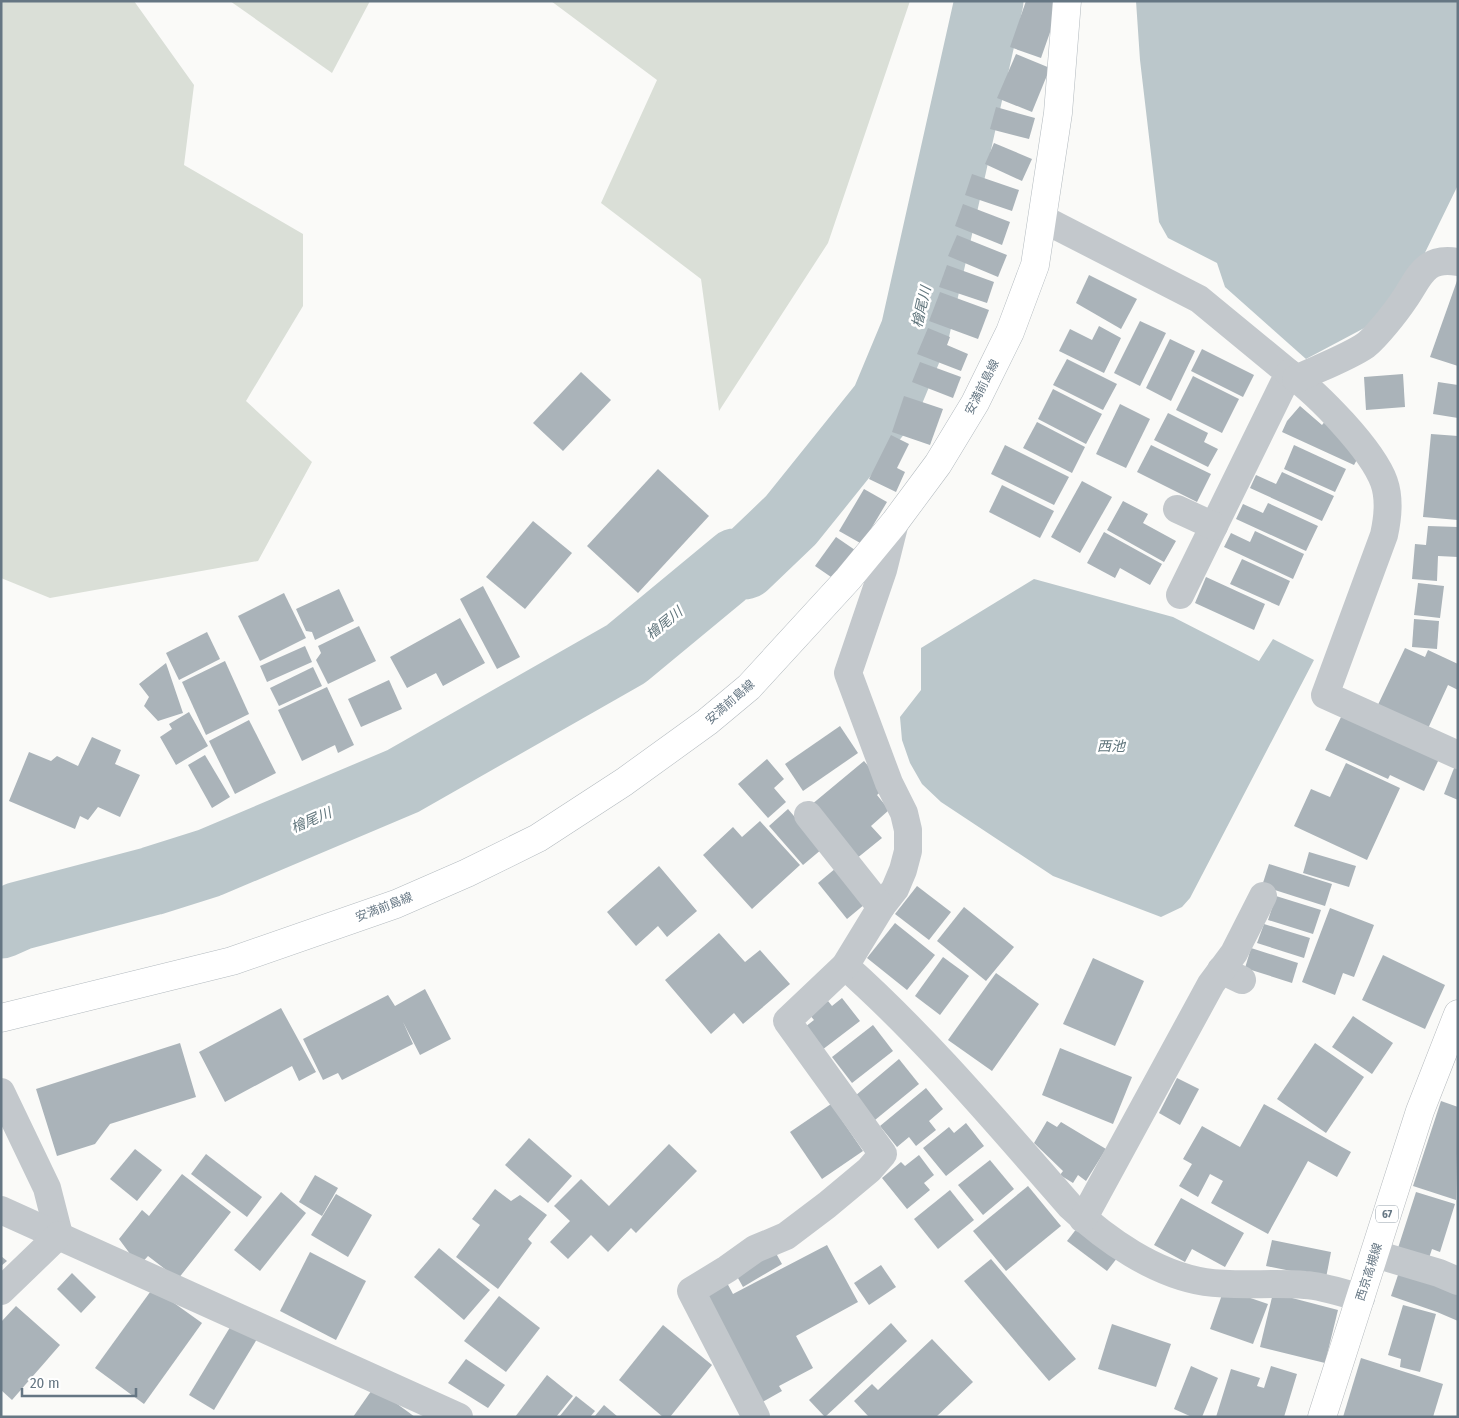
<svg xmlns="http://www.w3.org/2000/svg" width="1459" height="1418" font-family="'Fira Sans Condensed','Noto Sans JP',sans-serif">
	<rect width="100%" height="100%" fill="#fafaf8"/>
	<g fill="#dadfd7">
		<path d="M1,1H134L194,85L184,165L303,234V306L246,401L312,462L258,561L50,598L1,578Z"/>
		<path d="M230,1H370L332,73Z"/>
		<path d="M551,1H910L828,243L719,411L701,279L601,203L657,80Z"/>
	</g>
	<g fill="#bbc7cb">
		<path d="M1136,1H1458V185L1418,267L1370,325L1306,359L1225,287L1217,263L1168,238L1159,222L1140,60Z"/>
		<path d="M1034,579L1173,617L1259,661L1273,639L1314,660L1190,898L1182,907L1161,917L1053,876L941,802L922,784L910,763L902,740L900,717L921,690V648Z"/>
	</g>
	<g fill="none" stroke-linecap="round" stroke-linejoin="round">
		<path stroke="#bbc7cb" stroke-width="69" d="M1,924L19,916L152,881L209,863L403,781L626,654L736,563L744,565L791,520L885,403L915,331L989,1"/>
	</g>
	<g fill="#aab3b9">
		<path d="M1026,1H1061L1041,58L1010,47Z"/>
		<path d="M1016,54L1050,68L1032,112L997,98Z"/>
		<path d="M996,107L1035,118L1029,139L990,129Z"/>
		<path d="M994,143L1032,159L1022,181L985,164Z"/>
		<path d="M972,174L1019,190L1012,211L965,195Z"/>
		<path d="M963,204L1010,222L1002,245L955,226Z"/>
		<path d="M957,235L1007,255L998,277L948,256Z"/>
		<path d="M947,265L994,282L987,303L939,287Z"/>
		<path d="M1089,275L1137,299L1121,329L1076,303Z"/>
		<path d="M1458,278V366L1430,357Z"/>
		<path d="M940,292L989,310L978,339L929,321Z"/>
		<path d="M1140,321L1166,333L1140,386L1114,373Z"/>
		<path d="M1099,326L1121,338L1104,373L1059,351L1070,329L1092,340Z"/>
		<path d="M928,328L950,337L947,345L968,354L961,371L917,354Z"/>
		<path d="M1170,339L1195,351L1171,401L1146,388Z"/>
		<path d="M1202,349L1254,375L1243,397L1191,371Z"/>
		<path d="M1067,359L1117,384L1103,410L1053,385Z"/>
		<path d="M920,362L961,377L953,398L912,382Z"/>
		<path d="M581,372L611,400L563,451L533,423Z"/>
		<path d="M1403,374L1405,407L1366,410L1364,377Z"/>
		<path d="M1193,376L1239,399L1222,433L1176,410Z"/>
		<path d="M1438,382L1458,385V418L1433,414Z"/>
		<path d="M1053,389L1102,414L1086,444L1038,419Z"/>
		<path d="M904,396L943,409L930,445L892,432Z"/>
		<path d="M1120,404L1150,419L1126,468L1096,454Z"/>
		<path d="M1300,406L1322,425L1326,420L1360,454L1354,465L1282,432L1287,421Z"/>
		<path d="M1168,413L1208,433L1204,442L1218,449L1208,467L1154,440Z"/>
		<path d="M1037,422L1085,447L1072,473L1023,448Z"/>
		<path d="M1431,434L1458,436V520L1423,517Z"/>
		<path d="M891,435L909,444L897,468L905,472L896,492L869,479Z"/>
		<path d="M1005,445L1069,477L1054,505L991,474Z"/>
		<path d="M1151,445L1211,474L1197,502L1137,472Z"/>
		<path d="M1294,445L1346,469L1335,492L1284,469Z"/>
		<path d="M658,469L709,516L638,593L587,546Z"/>
		<path d="M1282,472L1334,496L1322,521L1250,488L1256,475L1276,484Z"/>
		<path d="M1082,481L1112,497L1080,553L1051,537Z"/>
		<path d="M1002,485L1054,511L1040,538L989,512Z"/>
		<path d="M864,489L887,502L862,544L839,531Z"/>
		<path d="M1123,501L1148,514L1143,523L1176,541L1164,562L1107,530Z"/>
		<path d="M1268,503L1318,526L1306,551L1236,519L1243,504L1263,513Z"/>
		<path d="M533,521L572,553L525,609L486,577Z"/>
		<path d="M1428,526L1458,527V557L1438,556L1437,581L1412,579L1415,544L1426,545Z"/>
		<path d="M1255,531L1304,554L1293,579L1224,547L1231,533L1250,542Z"/>
		<path d="M1104,532L1162,564L1150,585L1120,568L1115,578L1087,563Z"/>
		<path d="M836,537L855,550L834,579L815,566Z"/>
		<path d="M1242,559L1290,581L1279,606L1230,584Z"/>
		<path d="M1206,577L1265,604L1254,630L1195,603Z"/>
		<path d="M1418,583L1444,586L1440,618L1414,615Z"/>
		<path d="M483,586L520,657L497,669L460,599Z"/>
		<path d="M339,589L354,621L315,640L312,632L306,631L296,609Z"/>
		<path d="M284,593L306,638L260,661L238,616Z"/>
		<path d="M460,618L485,663L443,686L436,673L407,688L390,657Z"/>
		<path d="M1414,619L1439,621L1437,649L1412,647Z"/>
		<path d="M359,626L376,661L328,684L316,660L321,653L318,646Z"/>
		<path d="M207,632L220,659L179,680L166,653Z"/>
		<path d="M305,646L312,662L267,682L260,666Z"/>
		<path d="M1405,648L1425,657L1428,650L1458,664V690L1448,685L1425,735L1375,711Z"/>
		<path d="M225,661L249,714L206,735L182,682Z"/>
		<path d="M166,663L183,713L158,721L144,706L149,697L139,684Z"/>
		<path d="M313,667L322,686L279,706L270,688Z"/>
		<path d="M389,680L402,709L361,727L348,699Z"/>
		<path d="M327,687L354,745L338,753L335,745L302,761L278,710Z"/>
		<path d="M189,712L208,746L176,765L160,737L172,729L169,724Z"/>
		<path d="M1342,715L1439,759L1424,791L1390,775L1388,779L1325,750Z"/>
		<path d="M249,720L276,773L235,794L209,741Z"/>
		<path d="M840,726L858,753L803,791L785,764Z"/>
		<path d="M92,737L121,750L115,764L140,775L120,817L98,807L88,820L80,816L75,829L9,801L29,752L51,761L57,756L78,766Z"/>
		<path d="M205,755L230,797L212,808L188,765Z"/>
		<path d="M767,759L784,779L774,788L786,802L768,818L738,784Z"/>
		<path d="M864,761L886,787L877,795L889,810L871,826L882,838L856,859L811,805Z"/>
		<path d="M1346,763L1400,788L1367,860L1294,826L1311,789L1330,797Z"/>
		<path d="M1456,763H1458V800L1444,794Z"/>
		<path d="M788,809L822,849L803,865L769,826Z"/>
		<path d="M760,821L800,865L752,909L703,855L733,827L742,837Z"/>
		<path d="M1309,852L1356,866L1349,887L1303,873Z"/>
		<path d="M1269,864L1332,884L1325,906L1262,886Z"/>
		<path d="M659,866L697,911L667,937L658,926L636,946L607,912Z"/>
		<path d="M836,868L865,904L847,919L818,883Z"/>
		<path d="M917,886L951,912L929,940L895,914Z"/>
		<path d="M1276,896L1321,910L1313,934L1268,920Z"/>
		<path d="M964,907L1014,947L986,981L937,941Z"/>
		<path d="M1330,908L1374,925L1354,977L1343,973L1335,995L1302,982Z"/>
		<path d="M895,923L935,955L907,990L867,958Z"/>
		<path d="M1264,924L1310,938L1304,958L1257,943Z"/>
		<path d="M719,933L745,962L760,950L790,984L743,1024L734,1013L711,1034L665,980Z"/>
		<path d="M1251,948L1298,963L1292,983L1245,968Z"/>
		<path d="M1383,955L1445,985L1425,1029L1362,1000Z"/>
		<path d="M943,957L969,976L940,1015L915,996Z"/>
		<path d="M1093,958L1144,981L1115,1046L1063,1024Z"/>
		<path d="M996,973L1039,1004L992,1071L948,1040Z"/>
		<path d="M425,989L451,1039L420,1055L403,1022L413,1044L342,1080L338,1073L323,1080L303,1039L388,995L395,1006Z"/>
		<path d="M842,998L860,1021L822,1050L805,1027L814,1020L809,1014L828,1001L832,1006Z"/>
		<path d="M281,1008L316,1072L299,1081L292,1066L225,1102L199,1052Z"/>
		<path d="M1353,1016L1393,1043L1372,1074L1332,1047Z"/>
		<path d="M873,1025L893,1051L852,1083L832,1057Z"/>
		<path d="M180,1043L196,1097L110,1124L95,1144L57,1156L36,1089Z"/>
		<path d="M1315,1043L1364,1077L1326,1133L1277,1099Z"/>
		<path d="M1060,1048L1132,1077L1113,1124L1042,1095Z"/>
		<path d="M899,1059L919,1084L875,1120L855,1096Z"/>
		<path d="M1177,1078L1199,1089L1180,1125L1159,1113Z"/>
		<path d="M926,1088L943,1109L929,1121L936,1130L916,1146L909,1137L897,1147L880,1126Z"/>
		<path d="M1441,1101L1458,1107L1456,1200L1413,1186Z"/>
		<path d="M831,1104L863,1151L822,1179L790,1132Z"/>
		<path d="M1264,1104L1351,1152L1337,1177L1308,1161L1268,1234L1211,1203L1223,1181L1210,1174L1198,1197L1179,1186L1192,1164L1183,1159L1202,1126L1240,1147Z"/>
		<path d="M1047,1121L1057,1127L1061,1122L1106,1149L1086,1181L1078,1175L1073,1183L1060,1175L1063,1171L1034,1143Z"/>
		<path d="M966,1123L984,1146L946,1176L923,1148L949,1127L954,1133Z"/>
		<path d="M529,1138L572,1176L548,1203L505,1165Z"/>
		<path d="M669,1144L697,1171L636,1233L631,1228L608,1252L591,1235L568,1259L550,1242L570,1221L554,1206L581,1179L609,1206Z"/>
		<path d="M135,1149L162,1170L137,1201L110,1179Z"/>
		<path d="M206,1154L262,1197L247,1217L191,1174Z"/>
		<path d="M919,1155L934,1175L924,1183L930,1190L907,1209L882,1178L901,1162L905,1166Z"/>
		<path d="M990,1160L1014,1189L983,1215L958,1185Z"/>
		<path d="M182,1174L231,1212L178,1279L148,1256L139,1266L119,1239L142,1210L149,1216Z"/>
		<path d="M315,1175L338,1188L322,1216L299,1202Z"/>
		<path d="M1028,1186L1061,1226L1006,1271L973,1231Z"/>
		<path d="M495,1189L511,1201L520,1195L547,1215L528,1239L532,1243L498,1289L456,1257L480,1225L472,1219Z"/>
		<path d="M950,1190L974,1220L938,1249L914,1219Z"/>
		<path d="M281,1192L306,1213L260,1271L234,1250Z"/>
		<path d="M1416,1192L1455,1204L1440,1252L1432,1249L1429,1258L1398,1248Z"/>
		<path d="M336,1194L372,1215L348,1257L311,1235Z"/>
		<path d="M1181,1198L1244,1233L1225,1267L1192,1249L1185,1262L1154,1245Z"/>
		<path d="M1081,1223L1121,1253L1107,1271L1067,1241Z"/>
		<path d="M1272,1240L1331,1252L1326,1278L1266,1266Z"/>
		<path d="M827,1245L858,1302L796,1336L813,1368L779,1386L782,1391L759,1404L702,1295L726,1281L733,1294Z"/>
		<path d="M439,1248L490,1290L464,1320L414,1277Z"/>
		<path d="M773,1248L782,1264L743,1287L734,1271Z"/>
		<path d="M310,1252L366,1281L336,1340L280,1311Z"/>
		<path d="M1,1256L7,1261L1,1266Z"/>
		<path d="M991,1259L1076,1359L1049,1381L964,1281Z"/>
		<path d="M881,1265L896,1287L869,1305L854,1283Z"/>
		<path d="M1400,1269L1458,1291V1321L1437,1312L1391,1296Z"/>
		<path d="M72,1273L96,1297L81,1313L57,1289Z"/>
		<path d="M153,1288L202,1323L144,1404L95,1368Z"/>
		<path d="M1224,1289L1268,1304L1253,1344L1210,1329Z"/>
		<path d="M1273,1293L1338,1310L1325,1363L1260,1347Z"/>
		<path d="M499,1296L540,1328L506,1372L464,1341Z"/>
		<path d="M1403,1305L1436,1314L1420,1372L1400,1367L1401,1359L1388,1355Z"/>
		<path d="M16,1306L60,1345L12,1400L1,1390V1322Z"/>
		<path d="M891,1323L907,1341L825,1417L809,1400Z"/>
		<path d="M232,1324L257,1339L214,1410L189,1395Z"/>
		<path d="M1112,1324L1171,1344L1156,1387L1098,1369Z"/>
		<path d="M663,1325L712,1365L670,1417H663L619,1380Z"/>
		<path d="M932,1339L973,1382L936,1417H869L854,1401L872,1384L878,1390Z"/>
		<path d="M1361,1358L1443,1384L1433,1417H1343Z"/>
		<path d="M466,1359L505,1385L488,1408L448,1383Z"/>
		<path d="M1191,1366L1218,1378L1202,1417H1192L1174,1409Z"/>
		<path d="M1271,1366L1297,1374L1284,1417H1216L1231,1369L1260,1378L1257,1386L1264,1388Z"/>
		<path d="M547,1375L573,1396L556,1417H515Z"/>
		<path d="M374,1387L415,1417H353Z"/>
		<path d="M576,1396L595,1411L590,1417H559Z"/>
		<path d="M604,1405L618,1417H594Z"/>
	</g>
	<g fill="none" stroke-linecap="round" stroke-linejoin="round">
		<defs>
			<path id="secondary" d="M1,1018L232,961L396,904L467,873L538,838L624,782L707,722L749,687L848,579L895,522L938,464L975,403L1010,332L1035,265L1058,113L1067,1"/>
			<path id="primary" d="M1322,1417L1420,1111L1458,1014"/>
		</defs>
		<use href="#secondary" stroke="#b3babf" stroke-width="29"/>
		<use href="#primary" stroke="#b5babe" stroke-width="29"/>
		<g stroke="#c3c8cc" stroke-width="28">
			<path d="M1043,219L1199,299L1289,373L1180,595"/>
			<path d="M1289,373C1318,394 1372,449 1384,482C1390,499 1388,517 1384,535L1325,695L1458,755"/>
			<path d="M1296,379C1317,369 1349,357 1366,345C1377,336 1396,312 1404,300C1420,277 1424,256 1458,262"/>
			<path d="M1177,509L1214,526"/>
			<path d="M881,907L895,889L903,870L908,851V830L904,813L889,783L848,673L883,570L895,522"/>
			<path d="M845,966C926,1038 998,1124 1070,1206C1106,1240 1155,1274 1205,1282C1238,1287 1272,1282 1305,1285C1323,1286 1343,1293 1361,1298"/>
			<path d="M1221,970L1242,980"/>
			<path d="M1,1092L47,1188L59,1235"/>
			<path d="M1,1210L459,1417"/>
			<path d="M1083,1219L1211,984L1234,953L1263,896"/>
			<path d="M1375,1254L1439,1273L1458,1281"/>
			<path d="M1,1291L59,1235"/>
			<path d="M756,1417L691,1291L727,1269L755,1249L786,1236L827,1205L869,1170L883,1154L787,1021L845,966L881,907L808,815"/>
		</g>
		<use href="#secondary" stroke="#fff" stroke-width="28"/>
		<use href="#primary" stroke="#fff" stroke-width="28"/>
	</g>
	<g text-anchor="middle" stroke-width="5" stroke-linejoin="round" paint-order="stroke">
		<rect fill="#fff" stroke="#939fa8" stroke-width="1" x="1376" y="1205.5" width="22" height="17" rx="4"/>
		<g font-size="11" font-weight="bold" fill="#657683">
			<text x="1387" y="1218">67</text>
		</g>
		<g font-size="12" fill="#657683" stroke="#fff">
			<text transform="translate(982 387) rotate(-63)" y="4">安満前島線</text>
			<text transform="translate(730 702) rotate(-41)" y="4">安満前島線</text>
			<text transform="translate(384 907) rotate(-21)" y="4">安満前島線</text>
			<text transform="translate(1369 1272) rotate(-72)" y="4">西京高槻線</text>
		</g>
		<g font-size="14" font-style="italic" fill="#60757c" stroke="#fff">
			<text transform="translate(921 307) rotate(-77)" y="5">檜尾川</text>
			<text transform="translate(664 623) rotate(-39)" y="5">檜尾川</text>
			<text x="1111" y="751">西池</text>
			<text transform="translate(311 820) rotate(-23)" y="5">檜尾川</text>
		</g>
	</g>
	<rect width="1459" height="1418" fill="none" stroke="#657683" stroke-width="5"/>
	<path d="M22 1388v8h114v-8" fill="none" stroke="#657683" stroke-width="2.5"/>
	<text x="30" y="1388" font-size="15" fill="#657683" stroke="#ffffff" stroke-width="4" paint-order="stroke">20 m</text>
</svg>
